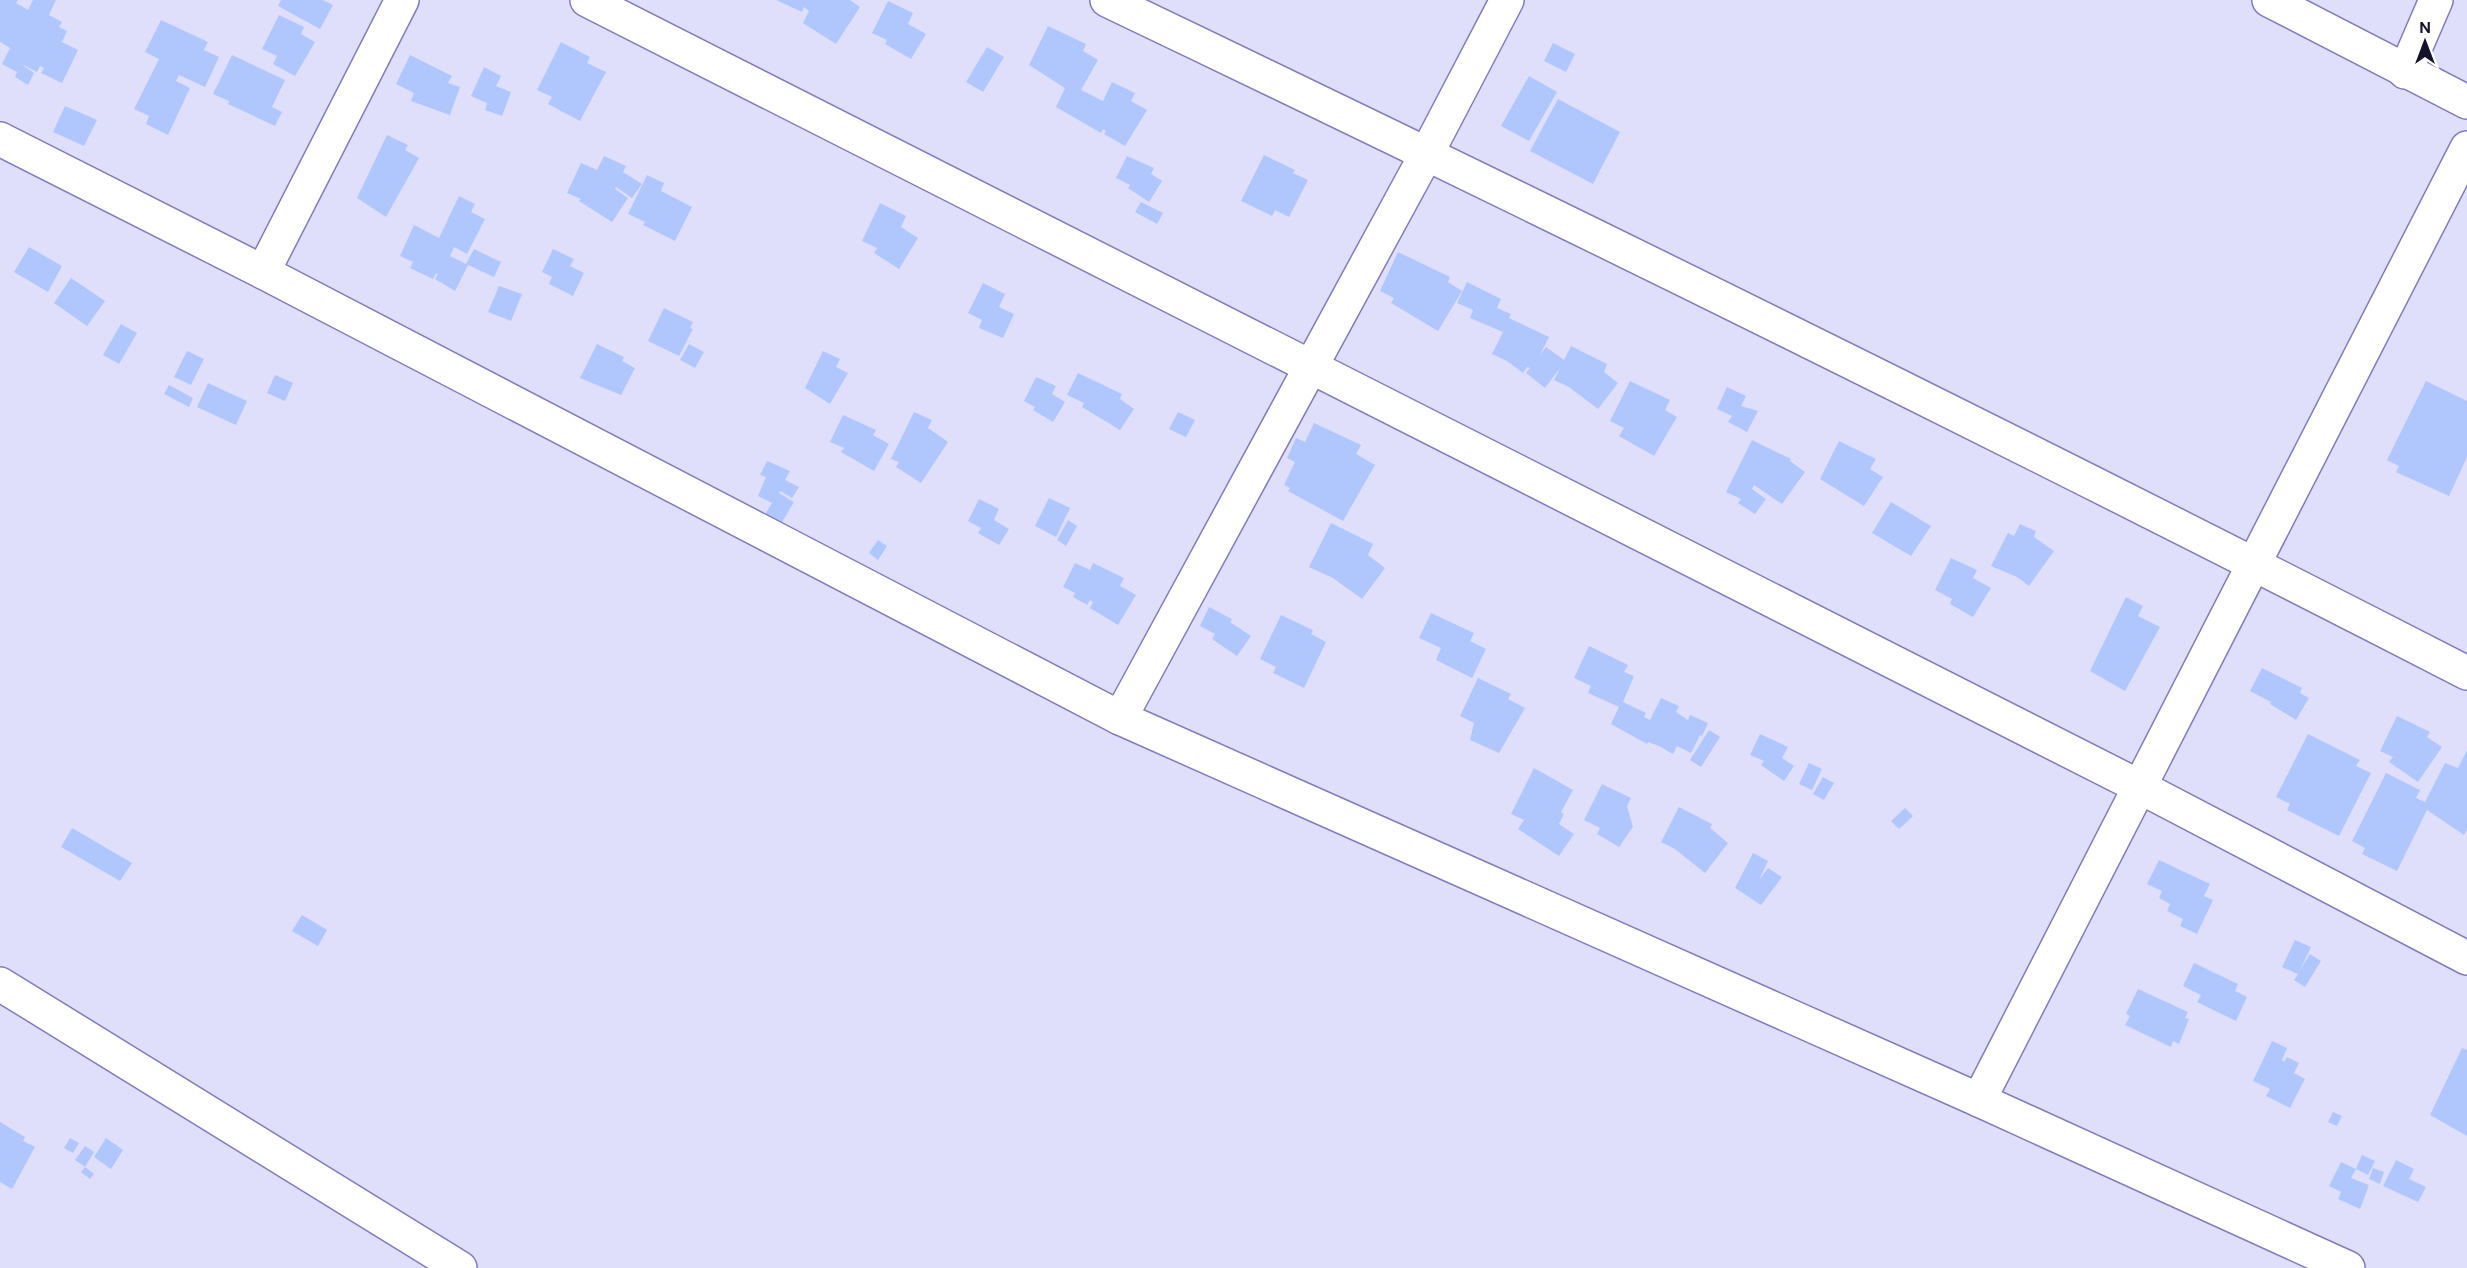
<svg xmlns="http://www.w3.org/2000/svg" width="2467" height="1268" font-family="'DM Sans',sans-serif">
	<rect width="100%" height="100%" fill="#dfdffc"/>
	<g fill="#b0c7fd">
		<path d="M0,0H18L16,3L28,10L33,0H56L49,15L62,22L59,27L67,31L62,42L78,50L62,83L41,73L44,68L40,66L37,72L21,64L34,73L28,85L15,77L17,72L2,64L10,48L0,42Z"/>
		<path d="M281,0H323L333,5L320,29L278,6Z"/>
		<path d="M776,0H850L860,7L836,44L803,23L809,11L804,7L802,12Z"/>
		<path d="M888,1L913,13L908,24L926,34L911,59L885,44L887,40L872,33Z"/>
		<path d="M279,15L304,27L301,34L315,42L295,76L273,64L277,56L262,49Z"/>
		<path d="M161,20L208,42L204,50L219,57L205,87L179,75L176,81L190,88L168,135L146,124L149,116L134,109L159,59L145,52Z"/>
		<path d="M1048,26L1086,44L1083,51L1098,60L1081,90L1103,101L1112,82L1135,93L1131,101L1147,110L1125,146L1104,134L1106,131L1103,129L1101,133L1056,107L1065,88L1029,65Z"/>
		<path d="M561,42L590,57L587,63L606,72L580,121L548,104L552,97L537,90Z"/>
		<path d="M1553,43L1575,54L1566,72L1544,61Z"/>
		<path d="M987,47L1004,57L983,92L966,82Z"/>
		<path d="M232,55L285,80L272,107L282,112L275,126L228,104L229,101L213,94Z"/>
		<path d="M410,55L452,76L448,83L460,87L450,115L411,101L414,93L396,84Z"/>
		<path d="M484,67L501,76L496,86L511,92L502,116L485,110L487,103L471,96Z"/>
		<path d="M1529,76L1557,92L1529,141L1501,126Z"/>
		<path d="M1558,99L1620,132L1593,184L1530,151Z"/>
		<path d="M65,106L97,120L84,146L53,132Z"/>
		<path d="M387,135L408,145L405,150L419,158L386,217L357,198Z"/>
		<path d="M1264,155L1295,170L1293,173L1308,180L1289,217L1275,210L1272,216L1241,201Z"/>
		<path d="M604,156L626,166L623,172L642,184L632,198L616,187L615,189L628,198L612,222L579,201L581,199L567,193L581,163L597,170Z"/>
		<path d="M1127,156L1154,168L1151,174L1162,181L1149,202L1128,188L1130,185L1116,178Z"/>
		<path d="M647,175L664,183L661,191L692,207L675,241L643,225L645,222L628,214Z"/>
		<path d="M459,196L475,204L471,212L485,219L467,254L454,247L450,256L466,264L474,249L501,262L494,277L468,265L455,291L435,279L438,274L436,273L433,279L410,268L413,262L400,256L414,225L439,238Z"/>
		<path d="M1141,202L1163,213L1157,224L1135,212Z"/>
		<path d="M880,203L906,216L901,227L918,238L899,269L874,253L877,248L862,241Z"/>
		<path d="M29,247L62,266L48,292L14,272Z"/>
		<path d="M553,249L574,259L570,266L584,273L573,296L549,284L552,277L542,272Z"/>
		<path d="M1398,252L1450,277L1448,282L1462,291L1438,331L1391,303L1394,298L1380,291Z"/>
		<path d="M71,278L105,301L87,326L54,303Z"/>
		<path d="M1467,282L1501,299L1497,308L1511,314L1509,318L1549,337L1540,355L1546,347L1564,360L1571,346L1607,364L1604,372L1618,383L1598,409L1569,387L1554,380L1560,368L1545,388L1526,373L1530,368L1527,367L1523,373L1507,361L1492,354L1503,332L1470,318L1473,310L1457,303Z"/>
		<path d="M983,283L1005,294L999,307L1014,314L1003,338L979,328L982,320L968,313Z"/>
		<path d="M499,286L522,294L511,321L488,312Z"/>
		<path d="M664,308L693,322L690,328L693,329L679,356L648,341Z"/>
		<path d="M121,324L137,333L119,364L103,355Z"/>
		<path d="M597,344L624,357L622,361L635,368L621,395L580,378Z"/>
		<path d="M689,344L704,352L695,368L680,360Z"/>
		<path d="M187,351L204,359L191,385L174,377Z"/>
		<path d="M823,351L840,359L836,367L848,373L830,404L805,388Z"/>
		<path d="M1078,373L1122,394L1120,399L1134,409L1120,430L1082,407L1084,403L1067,395Z"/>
		<path d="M275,375L293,383L285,401L267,393Z"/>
		<path d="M1036,377L1056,386L1052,394L1065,402L1053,422L1033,410L1035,407L1024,401Z"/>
		<path d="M1630,381L1670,400L1665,410L1677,417L1654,456L1619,436L1624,428L1610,421Z"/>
		<path d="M2426,381L2467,401V457L2449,496L2396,472L2399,466L2387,460Z"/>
		<path d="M208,383L247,401L236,425L197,407Z"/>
		<path d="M169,385L193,398L189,407L164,394Z"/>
		<path d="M1727,387L1746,396L1741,406L1758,411L1747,432L1728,422L1732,416L1717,409Z"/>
		<path d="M914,412L932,420L928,428L948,442L921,483L896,467L899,462L891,459Z"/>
		<path d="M1178,412L1195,420L1186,437L1169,429Z"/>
		<path d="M843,415L876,430L873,435L889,444L874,471L841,452L844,448L830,442Z"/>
		<path d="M1314,423L1361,445L1356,454L1375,465L1343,521L1288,491L1290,488L1284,485L1295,462L1287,458L1296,438L1305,442Z"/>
		<path d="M1752,440L1791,459L1790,461L1805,472L1782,504L1754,485L1752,489L1766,499L1755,514L1738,503L1741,499L1726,492Z"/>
		<path d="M1839,441L1876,459L1870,469L1883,477L1864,506L1820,479Z"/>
		<path d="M767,461L790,471L785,480L799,487L792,498L780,491L779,493L794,502L779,527L763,518L772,503L758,496L766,477L760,475Z"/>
		<path d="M1049,498L1070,508L1056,537L1035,526Z"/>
		<path d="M979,499L999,509L994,520L1009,529L999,545L978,533L981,528L968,521Z"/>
		<path d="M1891,502L1931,526L1911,556L1872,533Z"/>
		<path d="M1068,520L1077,526L1066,546L1057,540Z"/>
		<path d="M1331,523L1373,544L1368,555L1385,568L1362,599L1333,578L1309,567Z"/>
		<path d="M2020,524L2036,531L2034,537L2054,551L2029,586L2017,577L1991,566L2008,533L2014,536Z"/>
		<path d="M878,540L887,546L878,560L869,553Z"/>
		<path d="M1951,558L1977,570L1973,578L1991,588L1973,617L1950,604L1952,599L1935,590Z"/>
		<path d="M1075,563L1090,570L1093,563L1124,578L1120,586L1136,595L1118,625L1090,608L1093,602L1090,600L1087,605L1073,597L1075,593L1063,587Z"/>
		<path d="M2126,597L2143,606L2138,616L2160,627L2125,691L2090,671Z"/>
		<path d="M1209,607L1232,619L1230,622L1251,636L1237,656L1212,639L1215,634L1200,626Z"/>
		<path d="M1431,613L1474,633L1470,641L1486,649L1472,678L1436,660L1441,648L1419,638Z"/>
		<path d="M1281,615L1313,630L1311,634L1326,642L1304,688L1273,673L1276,667L1260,659Z"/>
		<path d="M1589,646L1628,665L1624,672L1634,676L1623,702L1646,713L1644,717L1650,720L1661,698L1679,706L1676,712L1688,720L1690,715L1708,723L1702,736L1700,735L1691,753L1677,746L1673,754L1659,746L1648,742L1647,744L1611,724L1619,707L1588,693L1591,686L1574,678Z"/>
		<path d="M2262,668L2302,688L2300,693L2309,698L2296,720L2270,704L2271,702L2250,691Z"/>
		<path d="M1478,678L1511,694L1508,699L1525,708L1499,753L1470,740L1474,723L1460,716Z"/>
		<path d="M2397,716L2430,732L2427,737L2442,747L2418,782L2389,762L2393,757L2380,751Z"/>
		<path d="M1709,730L1720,737L1701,767L1690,760Z"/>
		<path d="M1760,734L1788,747L1782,758L1794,766L1784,781L1761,765L1764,761L1750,755Z"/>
		<path d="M2308,734L2360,760L2356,766L2371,773L2339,836L2287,810L2290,804L2276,797Z"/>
		<path d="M2467,750V830L2464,835L2427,810L2397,871L2362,854L2365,848L2352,841L2386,773L2420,790L2416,798L2425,802L2445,763L2458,768Z"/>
		<path d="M1809,763L1822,769L1812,790L1799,784Z"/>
		<path d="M1534,768L1573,790L1561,812L1564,814L1559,824L1574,834L1559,856L1518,829L1524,820L1511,814Z"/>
		<path d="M1823,777L1834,783L1824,800L1813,794Z"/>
		<path d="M1602,784L1631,798L1627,806L1633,827L1619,847L1597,834L1600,828L1584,820Z"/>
		<path d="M1679,807L1712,824L1710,828L1728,843L1705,873L1675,849L1661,842Z"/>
		<path d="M1905,808L1913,816L1899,829L1891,821Z"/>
		<path d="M72,828L132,863L120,881L61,847Z"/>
		<path d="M1753,853L1768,861L1759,880L1768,868L1782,877L1761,905L1735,888Z"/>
		<path d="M2159,860L2210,884L2204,896L2213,900L2197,934L2180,926L2183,919L2167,911L2170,904L2159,898L2162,891L2147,884Z"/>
		<path d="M302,915L327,930L318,946L292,931Z"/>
		<path d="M2295,940L2311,947L2300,970L2310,954L2321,961L2305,987L2294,980L2298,974L2282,967Z"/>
		<path d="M2194,963L2238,984L2235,991L2247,997L2236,1021L2197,1002L2201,995L2183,986Z"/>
		<path d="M2138,989L2188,1012L2185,1018L2189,1019L2179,1044L2173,1041L2171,1047L2125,1025L2130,1016L2126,1014Z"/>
		<path d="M2272,1041L2287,1048L2282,1060L2284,1062L2287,1057L2299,1063L2294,1073L2305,1079L2290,1108L2266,1096L2270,1089L2253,1081Z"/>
		<path d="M2462,1048L2467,1050V1136L2430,1115Z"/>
		<path d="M2333,1112L2342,1116L2337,1126L2328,1122Z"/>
		<path d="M0,1122L25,1137L23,1141L35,1147L12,1189L0,1182Z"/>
		<path d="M70,1138L79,1143L73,1153L64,1148Z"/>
		<path d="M106,1138L123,1150L111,1169L94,1157Z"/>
		<path d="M85,1146L94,1152L85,1167L75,1160Z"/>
		<path d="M2362,1155L2375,1161L2368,1175L2356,1169Z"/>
		<path d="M2396,1160L2414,1169L2409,1179L2426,1187L2418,1202L2383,1186Z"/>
		<path d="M2341,1162L2356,1169L2351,1178L2369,1185L2360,1209L2338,1199L2341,1192L2329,1186Z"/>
		<path d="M85,1167L94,1174L90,1179L81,1172Z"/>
		<path d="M2373,1168L2384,1172L2380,1184L2369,1179Z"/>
	</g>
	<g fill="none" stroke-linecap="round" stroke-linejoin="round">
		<defs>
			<g id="minor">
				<path d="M587,0L2140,787L2467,958"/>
				<path d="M1107,0C1563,218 2017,442 2467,673"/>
				<path d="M2269,0L2467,102"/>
				<path d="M2405,72L2436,0"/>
				<path d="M0,139L263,272L1120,718L1979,1100L2348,1268"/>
				<path d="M263,272L402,0"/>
				<path d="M1120,718L1427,153L1507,0"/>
				<path d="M0,984L460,1268"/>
				<path d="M1979,1100L2467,148"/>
			</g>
		</defs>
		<use href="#minor" stroke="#817bbe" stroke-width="36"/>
		<use href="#minor" stroke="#fff" stroke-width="33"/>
	</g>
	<g transform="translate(2425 42)" stroke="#ffffff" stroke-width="4.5" paint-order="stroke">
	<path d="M0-4.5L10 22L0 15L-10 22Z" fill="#15122b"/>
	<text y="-9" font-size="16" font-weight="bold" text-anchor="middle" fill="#15122b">N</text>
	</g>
</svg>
